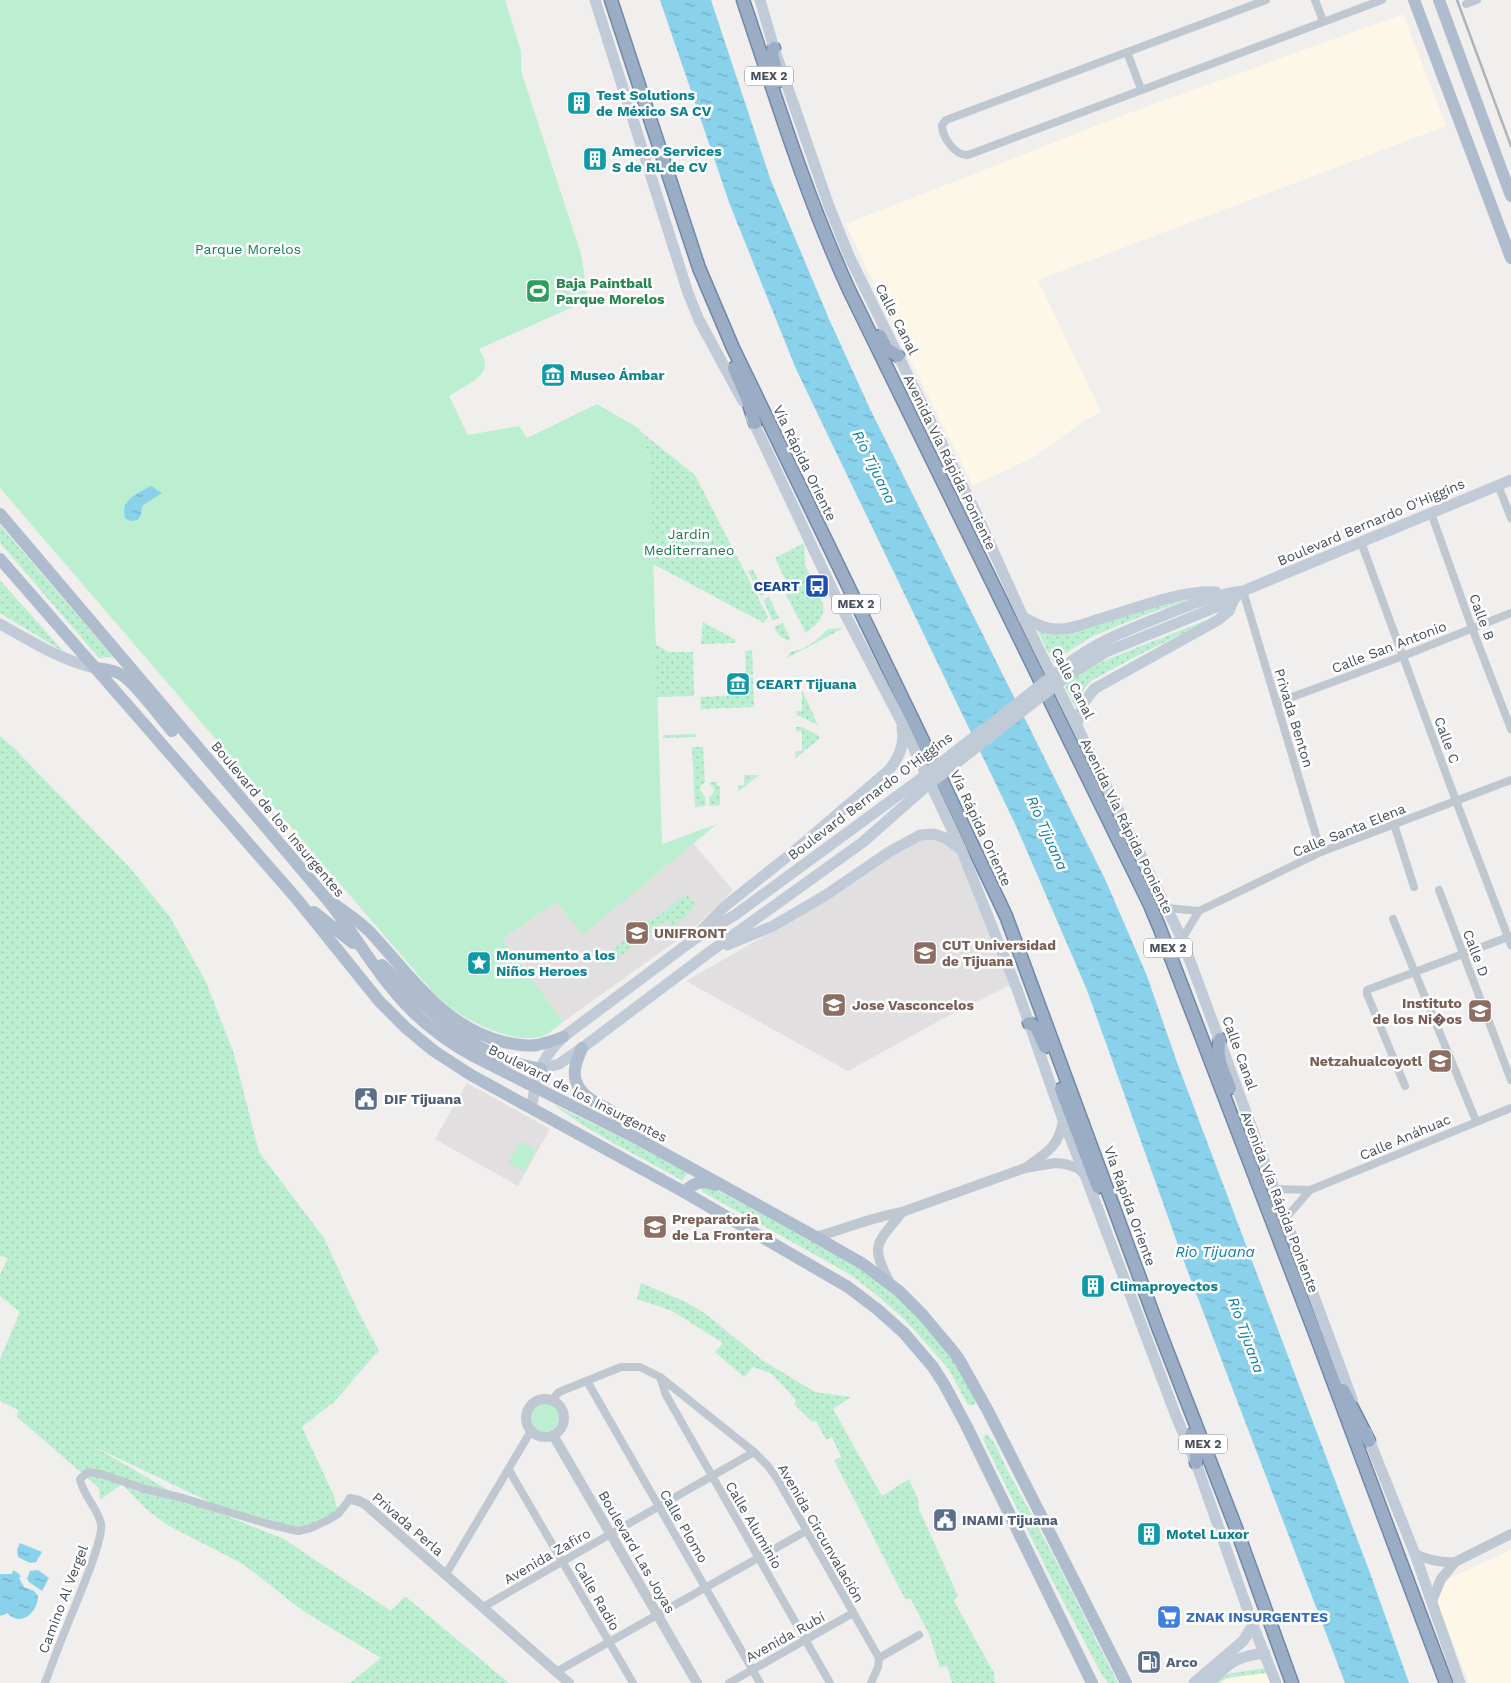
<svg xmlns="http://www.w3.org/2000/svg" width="1511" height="1683" font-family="'Work Sans',sans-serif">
	<defs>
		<pattern id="grass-dots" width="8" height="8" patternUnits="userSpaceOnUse" patternTransform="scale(1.25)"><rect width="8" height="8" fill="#bceed2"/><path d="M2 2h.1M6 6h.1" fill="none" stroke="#a3ceb7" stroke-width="1.8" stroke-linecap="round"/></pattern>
		<pattern id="water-ripples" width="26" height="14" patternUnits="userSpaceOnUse" patternTransform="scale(1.25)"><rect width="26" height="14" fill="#8ad1eb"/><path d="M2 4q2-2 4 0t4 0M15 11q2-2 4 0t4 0" fill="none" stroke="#73acc1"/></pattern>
	</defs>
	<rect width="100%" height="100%" fill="#f1eeee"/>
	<g fill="#fcf7e7">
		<path d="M1403,14L1446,126L1038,280L1101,412L1087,419L1034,457L973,486L897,334L846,224L1121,116Z"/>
		<path d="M1511,1550V1683H1469L1438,1605V1595L1443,1585L1452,1577Z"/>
		<path d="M1265,1668L1271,1683H1211L1220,1675Z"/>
	</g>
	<g fill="#e2dfe0">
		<path d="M920,836L942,838L962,857L1017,982L946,1017L848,1071L686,981L787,923Z"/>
		<path d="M693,843L733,890L693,929L563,1022L503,939L556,902L583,935Z"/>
		<path d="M467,1083L550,1129L518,1186L435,1139Z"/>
	</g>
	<g fill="url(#grass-dots)">
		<path d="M641,432L695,475L768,617L764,623L653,564L650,460Z"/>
		<path d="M0,525L114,658L108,657L99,658L0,543Z"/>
		<path d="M804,543L805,565L823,604C826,617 815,626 806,633L784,591L797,584L796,583L792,585L790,581L787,583L775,558Z"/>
		<path d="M753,569L765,594L760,596L748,571Z"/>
		<path d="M0,580L64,652L0,613Z"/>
		<path d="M769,597L779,618L773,621L763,600Z"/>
		<path d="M1194,598L1147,614L1093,636L1069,651L1054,664L1035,626L1051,631L1153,606Z"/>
		<path d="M1217,616L1133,658L1091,681L1085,688L1077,705L1075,707L1065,687V685L1079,674L1103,661Z"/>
		<path d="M703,622L736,640L735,643L701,644Z"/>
		<path d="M783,623L791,641C781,638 778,636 774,627Z"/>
		<path d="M844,628L840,630L787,658L790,652L802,649L814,642L828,629Z"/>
		<path d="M655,644L669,652H693L694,696L657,697Z"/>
		<path d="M752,650L753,675H746L745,651Z"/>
		<path d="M744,677H753L754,707L701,709L700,697L745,695Z"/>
		<path d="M802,690L818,725L797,715L796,711H802Z"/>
		<path d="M796,727H802L819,736L820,738L795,759L796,751H802V731H796Z"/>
		<path d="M696,734V737L663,738V735Z"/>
		<path d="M0,736L13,747L130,868L170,917L206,982L234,1054L259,1152L324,1238L356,1307L379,1351L372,1358L334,1402L302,1427L334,1496L338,1511L327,1519L298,1530L241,1517L95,1447L182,1498L284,1539L391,1611L405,1596L509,1683H350L381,1658L303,1611L243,1564L167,1525L145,1508L122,1484L100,1500L99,1488L17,1417L18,1410L0,1401V1359L20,1312L0,1296V1274L8,1258L0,1256Z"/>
		<path d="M692,747H703L705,782L701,786L700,790L705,797L706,806L695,807Z"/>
		<path d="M744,775H759L738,792V785H744Z"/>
		<path d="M709,782H717V786H720V805L709,806V797L713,794L714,789Z"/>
		<path d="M685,894L696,904L688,915L672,927L666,920L608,966L603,958L649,919L654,920Z"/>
		<path d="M554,1105L692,1172L685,1176L683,1181C640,1156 593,1135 554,1105Z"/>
		<path d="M705,1184L854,1263L892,1292L914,1311L949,1353L976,1401L975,1405H968L948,1368L905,1320L879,1297L851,1275L703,1192L701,1188Z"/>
		<path d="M641,1283L686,1302L706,1314L762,1360L815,1392L851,1397L833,1409L882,1496L909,1479L918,1499L919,1509L958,1596L954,1601L994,1673L995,1683H952L947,1666L940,1667L929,1634L910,1598L905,1599L834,1460L841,1457L832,1437L826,1440L816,1421L812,1422L794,1404L796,1400L772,1374L753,1367L744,1377L715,1352L723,1343L672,1311L637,1299Z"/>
		<path d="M987,1434C997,1443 1004,1465 1011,1477C1049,1545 1083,1614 1118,1683H1108L1102,1675L1052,1580L983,1439L985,1435Z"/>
		<path d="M1265,1668L1267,1673L1226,1678L1220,1683H1212L1220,1675Z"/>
	</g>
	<g fill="#bceed2">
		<path d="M0,0H505L521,51V71L581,254L588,300L479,349C481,354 485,358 485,363C487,378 459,389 449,396L468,435L519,426L527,438L597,404L640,429L650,460L662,844L717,824L583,935L556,902L503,939L563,1022C556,1027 548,1035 540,1037C515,1043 475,1025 454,1010C446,1005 440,998 433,992L0,488Z"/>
		<path d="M521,1141L536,1150L524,1172L508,1163Z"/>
		<circle cx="544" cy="1417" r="15"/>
	</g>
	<g fill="url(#water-ripples)">
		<path d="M660,0H711L771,181L829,319L870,409L1105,879L1147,976L1178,1065L1370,1573L1409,1683H1345L1183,1259L1087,990L1017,828L796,369L730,205Z"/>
		<path d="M151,486L162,493L142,506L141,514L138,520L131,521L126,519C117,502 139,492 151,486Z"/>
		<path d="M20,1543L42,1552L36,1562L30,1563L18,1557L17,1550Z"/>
		<path d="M13,1570L18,1573L21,1576L19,1578L24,1587L34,1591L38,1596C38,1612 21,1628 7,1613L0,1616V1574H12Z"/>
		<path d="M38,1570L49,1578L42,1591L29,1582L27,1579L30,1571Z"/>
	</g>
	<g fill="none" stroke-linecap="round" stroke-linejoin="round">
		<defs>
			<g id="trunk">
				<path d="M611,0L699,268L733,348L926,747L1006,916L1159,1330L1236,1528L1292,1683"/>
				<path d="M743,0C776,98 806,196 849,290L1150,905L1160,929L1315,1333L1446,1683"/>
				<path d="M774,48L772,54L779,81"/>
				<path d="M880,336L887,349L898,356"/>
				<path d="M734,368L747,398L755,423"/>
				<path d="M1029,1023L1036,1027L1045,1047"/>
				<path d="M1220,1039C1215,1056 1224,1073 1230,1088"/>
				<path d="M1061,1089L1098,1187"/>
				<path d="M1343,1390L1369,1441"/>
				<path d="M1191,1435L1196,1449V1463"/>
			</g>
		</defs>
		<use href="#trunk" stroke="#7189a9" stroke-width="15"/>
		<g stroke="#bfc8d0" stroke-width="8">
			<path d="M1266,0L946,120L942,125C942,137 955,156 968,155L1382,0"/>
			<path d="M1315,0L1323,21"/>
			<path d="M1466,4L1477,0"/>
			<path d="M1127,52L1141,89"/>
			<path d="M1498,485L1511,518"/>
			<path d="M1431,513L1472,628L1511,729"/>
			<path d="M1361,542L1456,801L1511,945"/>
			<path d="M1243,591L1321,852"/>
			<path d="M1276,703L1403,656L1511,613"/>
			<path d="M1394,824L1414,887"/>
			<path d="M1439,890L1511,1080"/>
			<path d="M1167,908L1199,911"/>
			<path d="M1393,919L1476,1121"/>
			<path d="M1182,939L1199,911L1321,852L1511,780"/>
			<path d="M1405,1086L1367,994V990L1511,936"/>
			<path d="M1274,1189L1310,1190L1511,1108"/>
			<path d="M1285,1219L1310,1190"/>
			<path d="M660,1377L666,1395L830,1683"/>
			<path d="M587,1381L760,1683"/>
			<path d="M552,1400L559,1392L621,1367H640L660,1377L754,1452L768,1466L778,1480L879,1658L878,1667L871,1683"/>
			<path d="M509,1470L633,1683"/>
			<path d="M446,1574L531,1431"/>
			<path d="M483,1607L754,1452"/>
			<path d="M879,1658L919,1635"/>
			<path d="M556,1672L806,1531"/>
			<path d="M45,1683C52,1664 59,1645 67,1626C74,1607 104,1541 101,1524C98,1508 83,1496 80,1479L88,1472L101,1474L145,1489L183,1498L268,1524L298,1531L311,1528L328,1520L338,1514L350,1499"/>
			<path d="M729,1683L853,1613"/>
		</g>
		<g stroke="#bfc8d0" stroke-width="10">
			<path d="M1028,1166C1048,1152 1059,1146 1063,1120"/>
			<path d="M816,1237C845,1229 872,1217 902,1212L1025,1168L1055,1163L1065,1164L1078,1168L1085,1175"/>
			<path d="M890,1283C869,1243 877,1245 902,1212"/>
			<circle cx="545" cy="1418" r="19"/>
			<path d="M553,1435L697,1683"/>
			<path d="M350,1499L359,1501L365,1504L569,1683"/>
			<path d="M1415,1554C1428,1560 1440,1563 1455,1562L1511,1534"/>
			<path d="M1432,1601L1441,1579L1455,1562"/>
		</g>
		<g stroke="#c1cad7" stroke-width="11">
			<path d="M595,0L688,293L699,320L743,401"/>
			<path d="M760,0L774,48L829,206L849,256L977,515L1023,617L1182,939L1352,1399"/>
			<path d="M751,417L835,595L900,719L961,849L1017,989L1063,1120L1085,1175L1176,1416L1196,1463L1253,1625L1276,1683"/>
			<path d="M1023,617C1033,622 1044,629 1055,629C1069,630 1084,624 1096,620C1131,610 1180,590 1216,592"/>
			<path d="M0,624C31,641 60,660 95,668"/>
			<path d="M1065,666C1097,641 1128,630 1165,615C1191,605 1215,594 1243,591L1511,480"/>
			<path d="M1070,674L1106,652L1214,608L1236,597"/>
			<path d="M1077,724L1083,704L1094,689L1218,620L1229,611L1234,599"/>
			<path d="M701,931L724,907L792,853L888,771C899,759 905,745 902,728"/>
			<path d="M727,945L773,926L826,895L889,852L920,835L934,834L945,838L959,848"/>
			<path d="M541,1069L559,1064L582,1048L711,951L863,842L922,790"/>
			<path d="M531,1108C535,1090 538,1067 550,1052C553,1047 559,1042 563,1037L693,940L735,915L915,783"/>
			<path d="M1366,1432L1415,1554L1460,1683"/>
			<path d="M1194,1683L1243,1641L1253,1625"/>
			<path d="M1208,1683C1231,1663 1233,1657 1265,1653"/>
		</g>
		<g stroke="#aebccd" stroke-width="12">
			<path d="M1414,0L1511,258"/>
			<path d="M1439,0L1511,196"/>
			<path d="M0,514C108,641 216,769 325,897C348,924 366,957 389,985C412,1015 442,1039 475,1057L640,1140L816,1237L863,1264L899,1291L922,1314L953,1351L960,1361L988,1411L1126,1683"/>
			<path d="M0,559L296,898L379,1001L406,1028L434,1051L471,1075L684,1192L848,1287L877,1309L904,1333L933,1367L944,1384L966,1425L1092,1683"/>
			<path d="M95,668C104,669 114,670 122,675C137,685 159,716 172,731"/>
			<path d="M334,904C347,913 359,921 370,932C410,975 443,1027 504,1042C515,1044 526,1047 537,1045C546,1043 555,1040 563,1037"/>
			<path d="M314,912L353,943"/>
			<path d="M382,965C428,1012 475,1058 541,1069"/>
			<path d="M582,1048C578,1058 572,1070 576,1081C581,1098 601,1104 614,1113C624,1120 631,1128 639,1137"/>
			<path d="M684,1192C694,1183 702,1179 715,1185"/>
		</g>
		<use href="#trunk" stroke="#9aadc5" stroke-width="12"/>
		<path stroke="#b0b3b8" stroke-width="2.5" d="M1457,0L1511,146"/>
		<g stroke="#c1cad7" stroke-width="11">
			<path d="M915,783L1065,666"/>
			<path d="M922,790L1070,674"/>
		</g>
	</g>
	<defs>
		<symbol id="building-square" viewBox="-11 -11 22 22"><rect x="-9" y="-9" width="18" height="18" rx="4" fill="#0f9aa8" stroke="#fff"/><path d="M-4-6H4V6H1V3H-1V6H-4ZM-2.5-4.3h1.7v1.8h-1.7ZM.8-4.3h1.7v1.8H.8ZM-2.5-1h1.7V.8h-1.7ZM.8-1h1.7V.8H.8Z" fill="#fff"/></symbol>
		<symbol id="stadium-square" viewBox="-11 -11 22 22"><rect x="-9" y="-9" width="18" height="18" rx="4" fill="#2e9e5b" stroke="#fff"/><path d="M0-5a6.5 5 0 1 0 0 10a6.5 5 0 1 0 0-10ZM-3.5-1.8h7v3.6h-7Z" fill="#fff"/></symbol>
		<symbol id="museum-square" viewBox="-11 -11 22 22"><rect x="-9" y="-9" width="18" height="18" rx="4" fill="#0f9aa8" stroke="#fff"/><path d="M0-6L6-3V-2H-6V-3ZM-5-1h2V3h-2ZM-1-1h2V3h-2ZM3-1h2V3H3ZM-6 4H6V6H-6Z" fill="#fff"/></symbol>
		<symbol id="bus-square" viewBox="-11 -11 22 22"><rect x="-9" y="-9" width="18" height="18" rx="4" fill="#1a4fb4" stroke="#fff"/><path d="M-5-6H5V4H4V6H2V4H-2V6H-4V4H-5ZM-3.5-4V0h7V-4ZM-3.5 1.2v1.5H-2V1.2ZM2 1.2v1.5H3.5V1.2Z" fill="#fff"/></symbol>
		<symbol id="university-square" viewBox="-11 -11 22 22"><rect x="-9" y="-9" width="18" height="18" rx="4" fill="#8d6e63" stroke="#fff"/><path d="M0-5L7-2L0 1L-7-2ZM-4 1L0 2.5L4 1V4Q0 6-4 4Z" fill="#fff"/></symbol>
		<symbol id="sight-square" viewBox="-11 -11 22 22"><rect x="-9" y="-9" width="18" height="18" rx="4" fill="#0f9aa8" stroke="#fff"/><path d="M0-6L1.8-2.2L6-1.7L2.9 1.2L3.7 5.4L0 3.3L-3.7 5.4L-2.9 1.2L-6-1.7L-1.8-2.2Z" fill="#fff"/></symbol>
		<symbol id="school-square" viewBox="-11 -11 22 22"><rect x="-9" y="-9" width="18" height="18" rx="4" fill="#8d6e63" stroke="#fff"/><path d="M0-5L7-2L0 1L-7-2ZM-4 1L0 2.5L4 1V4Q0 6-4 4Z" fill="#fff"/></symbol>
		<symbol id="civic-square" viewBox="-11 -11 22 22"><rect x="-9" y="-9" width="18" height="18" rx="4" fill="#5c6f8a" stroke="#fff"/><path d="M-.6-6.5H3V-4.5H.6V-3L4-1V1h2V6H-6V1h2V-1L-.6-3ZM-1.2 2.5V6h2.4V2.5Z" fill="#fff"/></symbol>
		<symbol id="supermarket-square" viewBox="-11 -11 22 22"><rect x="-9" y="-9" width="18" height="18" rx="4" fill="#3f7fe0" stroke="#fff"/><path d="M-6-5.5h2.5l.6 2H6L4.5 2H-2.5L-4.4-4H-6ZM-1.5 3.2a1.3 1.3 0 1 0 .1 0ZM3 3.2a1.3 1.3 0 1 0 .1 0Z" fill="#fff"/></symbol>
		<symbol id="fuel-square" viewBox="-11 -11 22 22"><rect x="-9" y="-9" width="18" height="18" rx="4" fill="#5c6f8a" stroke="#fff"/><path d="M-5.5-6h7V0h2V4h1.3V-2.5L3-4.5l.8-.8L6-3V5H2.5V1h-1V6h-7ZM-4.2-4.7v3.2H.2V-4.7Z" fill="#fff"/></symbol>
	</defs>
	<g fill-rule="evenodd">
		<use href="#building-square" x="565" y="89" width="28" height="28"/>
		<use href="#building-square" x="581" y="145" width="28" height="28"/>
		<use href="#stadium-square" x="524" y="277" width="28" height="28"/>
		<use href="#museum-square" x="539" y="361" width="28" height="28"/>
		<use href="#bus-square" x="803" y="572" width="28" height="28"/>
		<use href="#museum-square" x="724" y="670" width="28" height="28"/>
		<use href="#university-square" x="623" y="919" width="28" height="28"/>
		<use href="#university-square" x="911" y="939" width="28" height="28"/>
		<use href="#sight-square" x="465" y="949" width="28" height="28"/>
		<use href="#school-square" x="820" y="991" width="28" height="28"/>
		<use href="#school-square" x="1466" y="997" width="28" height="28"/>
		<use href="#school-square" x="1426" y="1047" width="28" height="28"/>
		<use href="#civic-square" x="352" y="1085" width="28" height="28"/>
		<use href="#university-square" x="641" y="1213" width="28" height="28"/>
		<use href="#building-square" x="1079" y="1272" width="28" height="28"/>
		<use href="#civic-square" x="931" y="1506" width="28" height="28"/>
		<use href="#building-square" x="1135" y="1520" width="28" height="28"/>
		<use href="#supermarket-square" x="1155" y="1603" width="28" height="28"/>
		<use href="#fuel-square" x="1135" y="1648" width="28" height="28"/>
	</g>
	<g text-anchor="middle" stroke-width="5" stroke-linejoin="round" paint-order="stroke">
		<g fill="#fff" stroke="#7e848c" stroke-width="1">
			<rect x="745" y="66.5" width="48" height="19" rx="4"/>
			<rect x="832" y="594.5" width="48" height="19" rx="4"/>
			<rect x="1144" y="938.5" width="48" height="19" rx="4"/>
			<rect x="1179" y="1434.5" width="48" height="19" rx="4"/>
		</g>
		<g font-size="12" font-weight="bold" fill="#46505b">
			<text x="769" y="80">MEX 2</text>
			<text x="856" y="608">MEX 2</text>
			<text x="1168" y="952">MEX 2</text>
			<text x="1203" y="1448">MEX 2</text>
		</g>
		<g font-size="14" font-weight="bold" fill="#0d838f" stroke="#fff" text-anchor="start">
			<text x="596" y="100">Test Solutions<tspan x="596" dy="16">de México SA CV</tspan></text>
			<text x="612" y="156">Ameco Services<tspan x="612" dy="16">S de RL de CV</tspan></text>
			<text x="570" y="380">Museo Ámbar</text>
			<text x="756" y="689">CEART Tijuana</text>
			<text x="496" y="960">Monumento a los<tspan x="496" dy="16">Niños Heroes</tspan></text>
			<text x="1110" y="1291">Climaproyectos</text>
			<text x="1166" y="1539">Motel Luxor</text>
		</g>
		<g font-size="14" fill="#177c4f" stroke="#fff">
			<text x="248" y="254">Parque Morelos</text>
			<text x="689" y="539">Jardin<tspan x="689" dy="16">Mediterraneo</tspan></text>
		</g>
		<g font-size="14" font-weight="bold" fill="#27864d" stroke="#fff" text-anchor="start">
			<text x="556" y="288">Baja Paintball<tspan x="556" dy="16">Parque Morelos</tspan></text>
		</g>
		<g font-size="14" fill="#46505b" stroke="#fff">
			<text transform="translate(897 319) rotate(63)" y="5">Calle Canal</text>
			<text transform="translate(950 462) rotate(64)" y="5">Avenida Vía Rápida Poniente</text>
			<text transform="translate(805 463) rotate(64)" y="5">Vía Rápida Oriente</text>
			<text transform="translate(1371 522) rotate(-23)" y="5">Boulevard Bernardo O'Higgins</text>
			<text transform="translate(1482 617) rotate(70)" y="5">Calle B</text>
			<text transform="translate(1389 647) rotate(-21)" y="5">Calle San Antonio</text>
			<text transform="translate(1073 683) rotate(63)" y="5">Calle Canal</text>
			<text transform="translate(1294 718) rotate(73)" y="5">Privada Benton</text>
			<text transform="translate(1447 740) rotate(70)" y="5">Calle C</text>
			<text transform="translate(870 796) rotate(-37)" y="5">Boulevard Bernardo O'Higgins</text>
			<text transform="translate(278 819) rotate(50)" y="5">Boulevard de los Insurgentes</text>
			<text transform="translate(1127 826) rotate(64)" y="5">Avenida Vía Rápida Poniente</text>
			<text transform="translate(981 828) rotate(65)" y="5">Vía Rápida Oriente</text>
			<text transform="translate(1349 830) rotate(-22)" y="5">Calle Santa Elena</text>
			<text transform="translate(1476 953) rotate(69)" y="5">Calle D</text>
			<text transform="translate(1240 1053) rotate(70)" y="5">Calle Canal</text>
			<text transform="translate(578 1093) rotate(27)" y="5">Boulevard de los Insurgentes</text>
			<text transform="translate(1405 1137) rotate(-23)" y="5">Calle Anáhuac</text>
			<text transform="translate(1280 1202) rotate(69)" y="5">Avenida Vía Rápida Poniente</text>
			<text transform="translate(1130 1206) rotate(70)" y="5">Vía Rápida Oriente</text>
			<text transform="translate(408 1524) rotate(41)" y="5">Privada Perla</text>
			<text transform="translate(754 1525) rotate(60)" y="5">Calle Aluminio</text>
			<text transform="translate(684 1526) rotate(60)" y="5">Calle Plomo</text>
			<text transform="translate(821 1533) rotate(60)" y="5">Avenida Circunvalación</text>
			<text transform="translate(637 1552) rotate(60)" y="5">Boulevard Las Joyas</text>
			<text transform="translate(547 1556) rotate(-30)" y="5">Avenida Zafiro</text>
			<text transform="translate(597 1596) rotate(60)" y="5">Calle Radio</text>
			<text transform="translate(63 1599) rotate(-69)" y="5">Camino Al Vergel</text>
			<text transform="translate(785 1637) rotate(-29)" y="5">Avenida Rubí</text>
		</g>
		<g font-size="14" font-weight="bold" fill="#164399" stroke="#fff" text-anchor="end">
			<text x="800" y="591">CEART</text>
		</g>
		<g font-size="14" font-weight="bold" fill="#785e54" stroke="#fff" text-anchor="start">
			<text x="654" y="938">UNIFRONT</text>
			<text x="942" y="950">CUT Universidad<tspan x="942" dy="16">de Tijuana</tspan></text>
			<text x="1462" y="1008" text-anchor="end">Instituto<tspan x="1462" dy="16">de los Ni�os</tspan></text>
			<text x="852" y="1010">Jose Vasconcelos</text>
			<text x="1422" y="1066" text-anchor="end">Netzahualcoyotl</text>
			<text x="672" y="1224">Preparatoria<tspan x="672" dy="16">de La Frontera</tspan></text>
		</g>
		<g font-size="14" font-weight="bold" fill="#4e5e75" stroke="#fff" text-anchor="start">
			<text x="384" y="1104">DIF Tijuana</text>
			<text x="962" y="1525">INAMI Tijuana</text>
			<text x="1166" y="1667">Arco</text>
		</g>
		<g font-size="14" font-weight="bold" fill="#366cbe" stroke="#fff" text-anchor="start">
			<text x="1186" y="1622">ZNAK INSURGENTES</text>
		</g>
		<g font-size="15" font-style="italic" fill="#0d7fa7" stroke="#fff">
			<text transform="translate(874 467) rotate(64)" y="5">Río Tijuana</text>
			<text transform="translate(1047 833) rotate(66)" y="5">Río Tijuana</text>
			<text x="1215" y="1257">Rio Tijuana</text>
			<text transform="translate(1246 1335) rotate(70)" y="5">Río Tijuana</text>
		</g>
	</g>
</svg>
